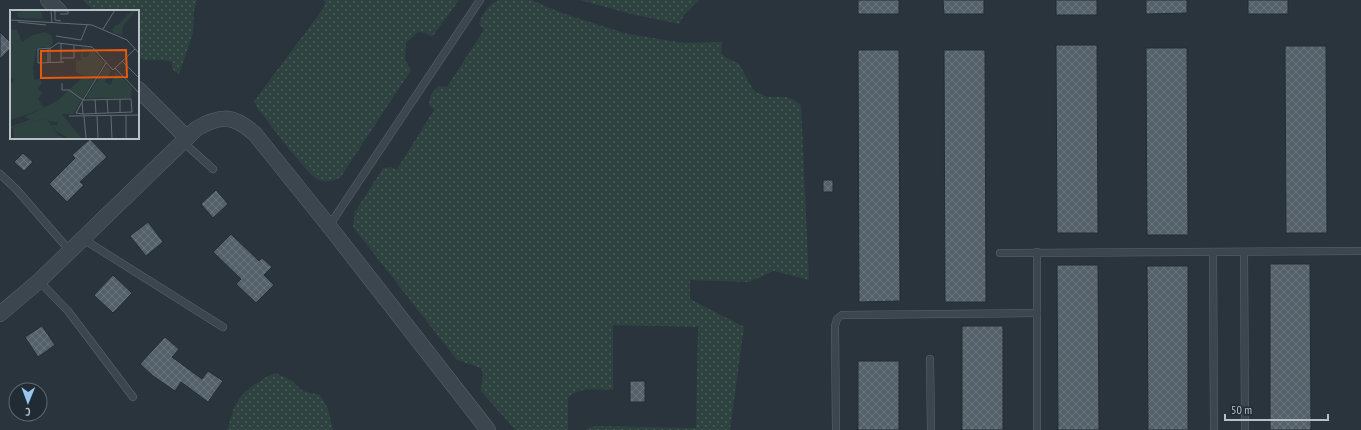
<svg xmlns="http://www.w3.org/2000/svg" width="1361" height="430" font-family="'PT Sans Narrow',sans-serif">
	<defs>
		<pattern id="grass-dots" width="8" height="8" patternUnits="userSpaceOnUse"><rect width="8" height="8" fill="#2e4240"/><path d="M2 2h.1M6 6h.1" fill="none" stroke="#4a5c5a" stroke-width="1.8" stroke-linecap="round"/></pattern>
		<pattern id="building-cross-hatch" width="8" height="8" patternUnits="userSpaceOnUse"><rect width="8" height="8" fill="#54616a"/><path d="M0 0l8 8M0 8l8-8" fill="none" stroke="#6a767e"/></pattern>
	</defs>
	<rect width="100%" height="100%" fill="#29343d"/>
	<g fill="url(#grass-dots)">
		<path d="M83,0H197L194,10L193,33L179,74L172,69V62C159,57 149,64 138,57V11H93Z"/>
		<path d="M323,0H459L432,37L426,33L418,32L406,43L405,60L411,70L340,178C334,180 326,183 319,180C308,176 268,121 258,109L254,101L323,9L325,2Z"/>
		<path d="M498,0H532L559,12L624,33L684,43L722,42L721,53L725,57L739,64L754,91L768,97H785L792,99L801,105L809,280L774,271L749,282L690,280V299L744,327L730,430H586L588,428L596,426L696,428L698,327L613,325V390C598,390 580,386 568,398V430H515L481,391L483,375L481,368L457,360L353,227L355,212L383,168L390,167L397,169L434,110L429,105C430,96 432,91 439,86L447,87L484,30L479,24C483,13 488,5 498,0Z"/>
		<path d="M580,0H699L684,15L679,24L631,14Z"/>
		<path d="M275,373L291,380L303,391L320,395L328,409L333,430H227C230,421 232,412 236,404C243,389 261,380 275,373Z"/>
	</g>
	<g fill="url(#building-cross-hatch)" stroke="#232d35">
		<rect x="858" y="0" width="41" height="14"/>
		<path d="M943,0H984V14H944Z"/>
		<rect x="1056" y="0" width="41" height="15"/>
		<path d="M1146,0H1187V13L1146,14Z"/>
		<rect x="1248" y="0" width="40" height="14"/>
		<path d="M0,32L11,43V48L0,59Z"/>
		<path d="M1056,45H1097L1098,233H1057Z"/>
		<path d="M1285,46H1326L1327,233H1286Z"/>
		<path d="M1146,48H1187L1188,235H1147Z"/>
		<path d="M858,50H899L900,301L859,302Z"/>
		<path d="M944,50H985L986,302H945Z"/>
		<path d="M90,139L107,157L80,182L84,185L67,202L49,184L75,158L72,155Z"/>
		<path d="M23,153L33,162L24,171L14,162Z"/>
		<rect x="823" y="180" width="10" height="12"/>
		<path d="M216,190L228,204L213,218L201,204Z"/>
		<path d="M148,222L163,242L146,256L130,236Z"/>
		<path d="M231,234L259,261L262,258L272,267L264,275L274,285L256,303L236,284L241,279L213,252Z"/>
		<path d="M1270,264H1310L1311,430H1270Z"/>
		<path d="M1057,265H1098L1099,430H1058Z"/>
		<path d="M1147,266H1188V430H1148Z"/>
		<path d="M113,275L132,293L113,313L94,295Z"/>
		<path d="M42,326L55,345L38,357L25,337Z"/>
		<rect x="962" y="326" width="41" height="104"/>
		<path d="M165,337L179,349L172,357L202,379L208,371L223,381L208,402L181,382L175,391L153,376L140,364Z"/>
		<rect x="858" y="361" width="41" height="69"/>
		<rect x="630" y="381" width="15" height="21"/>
	</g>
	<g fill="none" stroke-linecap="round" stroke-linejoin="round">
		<defs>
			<g id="lane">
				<path d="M183,142L213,169"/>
				<path d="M0,174L16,189L70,251"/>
				<path d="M329,226L480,0"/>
				<path d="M83,239L223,327"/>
				<path d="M1037,252V430"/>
				<path d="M1213,252L1214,430"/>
				<path d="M1244,252L1245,430"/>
				<path d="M1000,253L1361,251"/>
				<path d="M39,281L68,311L133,397"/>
				<path d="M930,359L931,430"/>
				<path d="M836,430L835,326L837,319L842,315L1037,313"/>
			</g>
			<g id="street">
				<path d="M48,0L59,11"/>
				<path d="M138,89L187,138"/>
				<path d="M0,314L39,281L196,129C221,114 234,115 255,134L329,226L488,430"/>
			</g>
		</defs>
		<use href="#lane" stroke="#5a646b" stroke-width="8"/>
		<use href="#street" stroke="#5a646b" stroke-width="16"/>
		<use href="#lane" stroke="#3c464e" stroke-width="7"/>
		<use href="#street" stroke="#3c464e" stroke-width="15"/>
	</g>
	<g transform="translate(10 10)">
		<rect width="129" height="129" fill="#29343d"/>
		<path d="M16,0L31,1L33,9L9,8L7,3ZM122,0L129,2H125L113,16L112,25L104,23L102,20L105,15H108ZM72,37L80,38L79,41H73V47H78L81,38L94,53L85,68L71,65L66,61V50H73L70,47ZM96,56L101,61L95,72L101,75L105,63L108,64L122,78L121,88H76ZM74,66L84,70L63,104H52L72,129H60L47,122L41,115H48L47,112L39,111L36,108L0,119V117L21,109L15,108L18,105L47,91Z" fill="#2e4240"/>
		<path d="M0,19L7,20L12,32L23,25L35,22L42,26L43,33L40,37L27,38L23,58L24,70L30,69L32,73L28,79L33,82L28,89L34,98L1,110L0,75L4,70L0,66ZM36,108L48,125L57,129H4L3,118Z" fill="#2e4240"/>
		<path d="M63,89L66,92L60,101L53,98Z" fill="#2e4240"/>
		<path fill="none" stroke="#636c75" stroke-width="1" d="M41,0L42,13M43,1H58V4H50M45,1V10L51,11M0,10L82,15L117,30L129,43M8,12L36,15M93,19L105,0M46,26L71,30L77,15M51,33V52M38,38V52M40,38V52M51,48H64V35M112,51L129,68M54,52L28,53V39L41,38L48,33L82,37L103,60L125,39M105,58L129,83M52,73V80H59L73,90L121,89L122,102L73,104L72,92L73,90L86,69L96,53M85,89L86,103M97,89L98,103M110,89V103M72,92L66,103L73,104M116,105V129M59,106L129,105M74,106L76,128M87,106L88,129M101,106L102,129"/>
		<path fill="#e8590c" fill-opacity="0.15" stroke="#e8590c" stroke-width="2" d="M116,40L117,67L31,68V41Z"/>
		<rect width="129" height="129" fill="none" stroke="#b9c1c8" stroke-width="2"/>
	</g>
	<g transform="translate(28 402) rotate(181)"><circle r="19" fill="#212b33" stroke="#5e676f"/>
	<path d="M0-3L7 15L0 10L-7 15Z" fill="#9ac5ec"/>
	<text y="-6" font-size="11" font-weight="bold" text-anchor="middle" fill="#b9c1c8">С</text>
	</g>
	<path d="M1225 414v6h103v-6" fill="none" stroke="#b9c1c8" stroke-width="2"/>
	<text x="1231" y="414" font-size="12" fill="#b9c1c8" stroke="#212b33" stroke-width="3" paint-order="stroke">50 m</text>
</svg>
